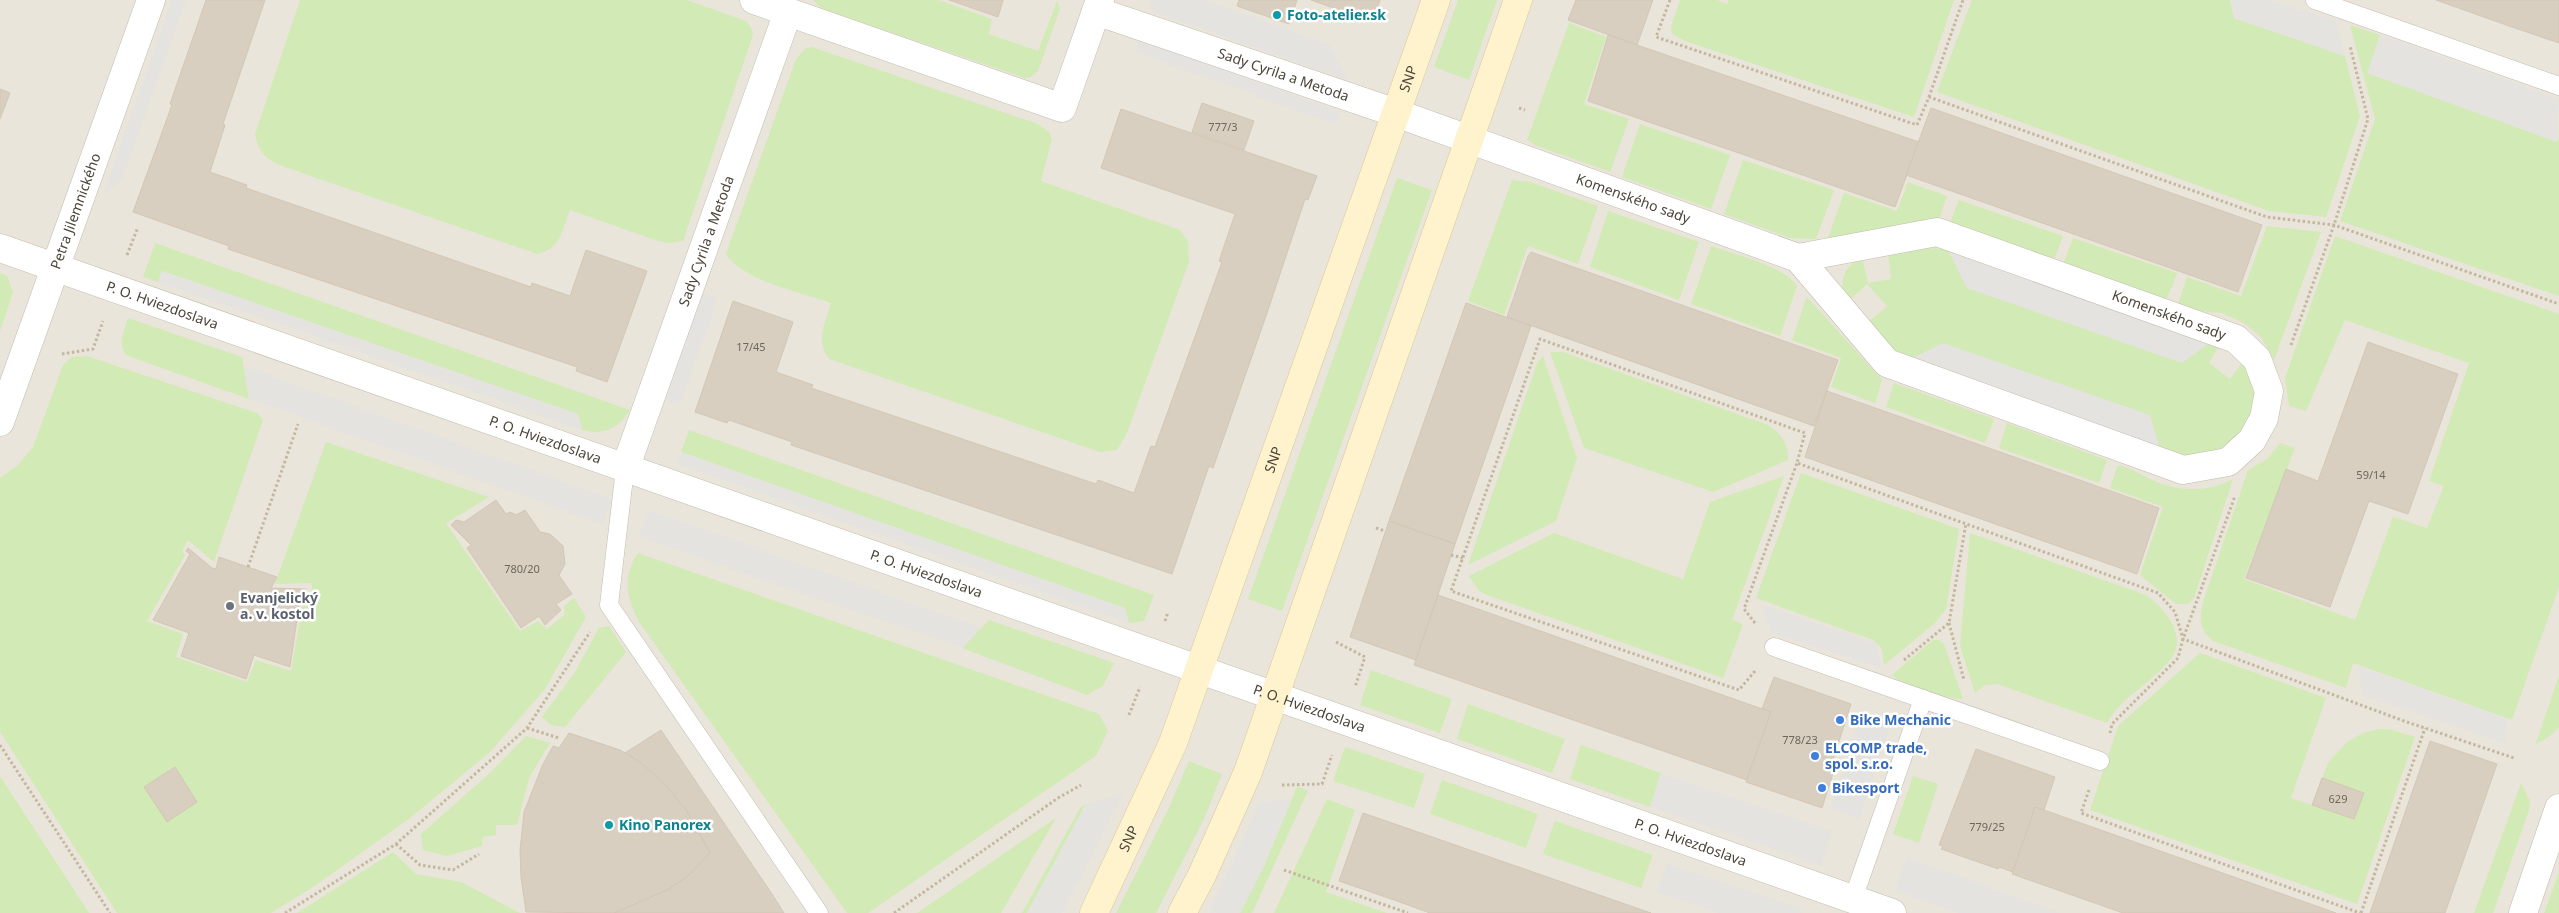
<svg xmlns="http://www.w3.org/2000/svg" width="2559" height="913" font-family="'Noto Sans',sans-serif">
	<rect width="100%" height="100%" fill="#f6f3ec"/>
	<rect fill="#eae5da" x="0" y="0" width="2559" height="913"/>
	<g fill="#d2eab5">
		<path d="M300,0H687L746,21L751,27L753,35L683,241L669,243L658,241L570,210C561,231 562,248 537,254L279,165C265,158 258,151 255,134Z"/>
		<path d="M813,0H938L992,19L989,34L1038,51L1057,1L1060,9L1038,71L1031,77L1025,78L822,9Z"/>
		<path d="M1458,0H1497L1469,80L1434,67Z"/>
		<path d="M1680,0H1717L1727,4L1729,0H1954L1914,117L1685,41L1672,34L1671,26Z"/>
		<path d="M1972,0H2230L2234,18L2345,56L2360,116L2326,217L2269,211L1937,92Z"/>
		<path d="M1569,23L1606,37L1584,104L1629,119L1610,172L1537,146L1527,140Z"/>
		<path d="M2350,25L2380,35L2368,73L2557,142L2559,137V296L2340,221L2375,119Z"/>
		<path d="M812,47L1038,124L1049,132L1052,139L1041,181L1180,230L1188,242L1189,262L1127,433L1117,450L1100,452L829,359C815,340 825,323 831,303C800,292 743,281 726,254L796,59L806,48Z"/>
		<path d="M1640,124L1730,155L1711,209L1622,177Z"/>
		<path d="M1743,160L1834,190L1816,239L1790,238L1724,214Z"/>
		<path d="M1397,178L1432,190L1282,611L1248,599Z"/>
		<path d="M1512,180L1530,182L1598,206L1578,264L1528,246L1504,315L1468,301Z"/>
		<path d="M1908,182L1947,196L1939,220L1828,238L1844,193L1897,211Z"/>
		<path d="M1959,200L2063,236L2054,261L1949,225Z"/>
		<path d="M1608,211L1699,242L1679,300L1590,267Z"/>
		<path d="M2267,226L2321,232L2274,360L2261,337L2244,323L2222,313L2197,311L2178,304L2187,277L2241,296Z"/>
		<path d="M2335,236L2559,314V587L2512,720L2353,663L2346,688L2213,641C2198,629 2199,616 2204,599L2248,470L2267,459L2280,443L2295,448L2244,579L2355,620L2393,517L2427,528L2444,486L2429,481L2469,363L2345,320L2306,411L2289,406L2285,378Z"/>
		<path d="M2073,238L2177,273L2166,301L2063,264Z"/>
		<path d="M155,243L630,410C619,428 603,436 582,430L578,414L162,271L158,282L143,277Z"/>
		<path d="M1711,246C1735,255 1783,265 1797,286L1780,336L1691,304Z"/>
		<path d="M1922,248L1947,249L2220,344L2209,363L2230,379L2244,360C2263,408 2257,409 2230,449L2184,460L1905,362L1865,325L1887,306L1867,284L1847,303C1838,283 1842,267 1862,257L1868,283L1891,279L1888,253Z"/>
		<path d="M0,273L7,276L13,292L0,331Z"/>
		<path d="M1807,297L1882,380L1875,403L1831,387L1841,358L1792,340Z"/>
		<path d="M128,318L242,357L249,399L128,356C116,345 124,332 128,318Z"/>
		<path d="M1550,352H1563L1768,425C1783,435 1788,443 1788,460L1713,492L1584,448Z"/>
		<path d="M87,356L257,413L263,420L214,562L188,540L182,551L185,555L147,621L183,634L176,657L247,682L256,660L291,671L304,598L312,594V583L275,584L326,442L489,497L446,523L520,631L538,621L547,629L565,614L564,606L574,598L586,617L545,689L490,752L410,818L316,885L271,913H117L0,732V478L18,465L33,447L63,365L72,357Z"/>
		<path d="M1543,356L1577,458L1556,521L1468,565L1537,363Z"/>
		<path d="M1894,383L1994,419L1985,443L1886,407Z"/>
		<path d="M2007,423L2107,460L2099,483L1999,448Z"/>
		<path d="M689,430L1154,595L1144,621L1129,623L1124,608L681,452Z"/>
		<path d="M2118,465C2133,469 2137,473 2150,479C2176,492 2207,493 2233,479L2194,598L2188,604H2176L2140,575L2163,507L2110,488Z"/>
		<path d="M1801,473L1959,529L1946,609L1935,623L1884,665L1882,649L1873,640L1756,598Z"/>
		<path d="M1784,476L1732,620L1743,624L1723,678L1487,595L1479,591L1469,576L1554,533L1683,579L1710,502Z"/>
		<path d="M1970,533L2146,595C2165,608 2189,637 2170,660C2152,683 2123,695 2107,723L1997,684L1985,685L1975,693L1960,646Z"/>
		<path d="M638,553L1099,714L1108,731L1096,756L868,913H847L639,622C626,598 622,576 638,553Z"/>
		<path d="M989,620L1114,663L1103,686L1087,695L962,648Z"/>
		<path d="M609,626L626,652L565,727L551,725L542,717L575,672L599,628Z"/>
		<path d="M1933,640H1939L1944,644L1963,699C1949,700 1901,685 1892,675Z"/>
		<path d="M2200,653L2326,698L2291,798L2312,805L2328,763L2347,742L2363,733L2379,729H2389L2415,737L2357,904L2090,810L2118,726Z"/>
		<path d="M1371,670L1452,699L1440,733L1360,705Z"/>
		<path d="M2559,676V727L2550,736L2535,745Z"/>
		<path d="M1468,704L1565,739L1552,773L1457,739Z"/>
		<path d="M526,736L550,743L529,778L517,825H496V835L483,837L482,846L447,856L423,850L421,834L490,773Z"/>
		<path d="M1581,745L1661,773L1650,807L1570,779Z"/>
		<path d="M1345,747L1425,774L1414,808L1333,781Z"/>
		<path d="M1189,761L1222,774L1203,821L1156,913H1116L1168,810Z"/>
		<path d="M0,776L89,913H0Z"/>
		<path d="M1913,776L1938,784L1919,843L1893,834Z"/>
		<path d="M1442,780L1538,814L1526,848L1430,814Z"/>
		<path d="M2521,783L2530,801L2529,810L2493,913H2474Z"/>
		<path d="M1297,786L1308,791L1252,913H1240L1264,866Z"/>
		<path d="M1327,799L1355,810L1326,892L1387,913H1274Z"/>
		<path d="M1086,804L1027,913H1022L1080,808Z"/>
		<path d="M1056,818L1001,913H917Z"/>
		<path d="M1555,821L1653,855L1641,888L1543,854Z"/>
		<path d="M393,852L416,874L461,882L520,913H297Z"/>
		<path d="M2559,872V913H2544Z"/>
	</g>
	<g fill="#e5e3e0">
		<path d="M172,0H186L122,180L103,194Z"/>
		<path d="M1149,0H1205L1329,44L1348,80L1154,12Z"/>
		<path d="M2231,0H2270L2336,21L2345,56L2234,18Z"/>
		<path d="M2380,35L2559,99L2557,142L2367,73Z"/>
		<path d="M1139,39L1341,112L1336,125L1135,52Z"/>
		<path d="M1947,249L2212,341L2182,363L1967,288Z"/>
		<path d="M162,271L578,414L582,430L158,282Z"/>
		<path d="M703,293L718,298L680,405L666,400Z"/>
		<path d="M1943,343L2150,415L2161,453L1905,362Z"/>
		<path d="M244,366L612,499L602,524L249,399Z"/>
		<path d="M681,452L1125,608L1129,623L677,464Z"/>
		<path d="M650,510L981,628L962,648L638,537Z"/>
		<path d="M1760,604L1877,644L1882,668L1772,633Z"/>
		<path d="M2358,666L2507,719L2505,743L2362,694Z"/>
		<path d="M1862,712L1892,721L1859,819L1830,809Z"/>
		<path d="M1661,773L1832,832L1821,866L1650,807Z"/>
		<path d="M1124,794L1062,913H1027L1086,804Z"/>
		<path d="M1292,799L1264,866L1240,913H1209L1260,802Z"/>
		<path d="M1907,857L2059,913H1958L1895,890Z"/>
		<path d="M1667,863L1802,909L1801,913H1717L1657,892Z"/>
	</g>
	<g fill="#d8cfc1" stroke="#d3c7b4">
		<path d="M206,0H265L223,124L225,125L210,172L247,185L246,188L531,287L532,283L570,296L586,250L647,271L607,382L576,371L577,367L228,249L229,246L133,212L172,105L170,104Z"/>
		<path d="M949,0H1003L998,17Z"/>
		<path d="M1239,0H1297L1289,24L1237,6Z"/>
		<path d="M1311,0H1380L1372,22Z"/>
		<path d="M1576,0H1653L1637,45L1568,20Z"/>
		<path d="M2436,0H2559V43L2509,26Z"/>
		<path d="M1608,35L1919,142L1895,207L1588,101Z"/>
		<path d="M0,89L10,93L0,119Z"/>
		<path d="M1202,103L1254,121L1244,150L1192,132Z"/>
		<path d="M1931,108L2262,225L2238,292L1906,175Z"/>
		<path d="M1121,109L1317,176L1308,200L1305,199L1266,316L1213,468L1209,466L1172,574L791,445L792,442L729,420L727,423L695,412L733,301L793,322L776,372L813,385L811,388L1096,484L1098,480L1134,493L1151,446L1155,447L1222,262L1219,261L1235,214L1101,168Z"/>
		<path d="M1531,252L1838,360L1814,426L1507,317L1528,256Z"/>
		<path d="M1466,303L1531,326L1455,544L1389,521Z"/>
		<path d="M2368,342L2458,374L2408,514L2369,501L2330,607L2246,578L2286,469L2318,481Z"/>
		<path d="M1827,391L2159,508L2137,574L1805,457Z"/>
		<path d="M496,500L506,514L510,512L516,515L525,510L540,532L550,534L563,546L565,564L559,575L572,594L556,604L561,610L545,625L539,616L521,628L467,548L471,545L451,525L456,520L464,522Z"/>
		<path d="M1389,521L1455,544L1416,660L1350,637Z"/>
		<path d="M188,548L212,568L216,569L219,557L277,577L271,588L306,589V592H301L290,667L254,655L246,679L181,656L189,633L153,620L190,554L186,551Z"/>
		<path d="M1438,595L1771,712L1747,780L1414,665Z"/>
		<path d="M1774,677L1851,704L1830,769L1834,770L1822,808L1746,782L1771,712L1762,709Z"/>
		<path d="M661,730L774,897L784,913H614L669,889L690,874L710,853L697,828L672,793L638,761L625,753Z"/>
		<path d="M569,733L620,750L638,761L660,779L685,808L710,853L690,874L669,889L614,913L526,912L521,877L520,850L524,812L543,764L553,746L559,748Z"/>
		<path d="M2430,741L2497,764L2445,913H2370Z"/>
		<path d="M1976,749L2055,777L2044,810L2035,807L2013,872L1999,867L1998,869L1941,849L1943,846L1939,845Z"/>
		<path d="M175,767L197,802L167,822L144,787Z"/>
		<path d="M2322,778L2364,793L2354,819L2312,805Z"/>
		<path d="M2035,807L2044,810L2336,913H2123L2012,874Z"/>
		<path d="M1363,813L1415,831L1651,913H1430L1394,900L1339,881Z"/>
	</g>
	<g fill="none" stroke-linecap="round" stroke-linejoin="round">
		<defs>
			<g id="lane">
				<path d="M2315,0L2559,86"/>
				<path d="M625,469L609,605L819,913"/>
				<path d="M1774,647L2100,761"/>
				<path d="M1853,899L1923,699"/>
			</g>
			<g id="street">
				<path d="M754,0L1062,108L1100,0"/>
				<path id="s1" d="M1096,11L1396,113L1798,258L1887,363L2183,470L2228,462L2252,440L2264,418L2269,391L2257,359L2236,339L1937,232L1798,258"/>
				<path id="s2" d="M0,248L1892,913"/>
				<path id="s3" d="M0,422L151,0"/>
				<path id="s4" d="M625,469L788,12"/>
				<path d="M2523,913L2559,808"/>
			</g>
			<g id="secondary">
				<path id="s5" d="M1094,913L1173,743L1436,0"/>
				<path d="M1182,913L1202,875L1248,772L1518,0"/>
			</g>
		</defs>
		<use href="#lane" stroke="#c2bbae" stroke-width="19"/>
		<use href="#street" stroke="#c2bbae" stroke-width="29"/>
		<use href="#secondary" stroke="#d6c79b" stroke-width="29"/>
		<g stroke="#c4b79f" stroke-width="3" stroke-dasharray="2.5 2.5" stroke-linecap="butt">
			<path d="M1670,0L1656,37L1917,125L1929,97L2267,217L2334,225L2559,304"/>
			<path d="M1929,97L1963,0"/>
			<path d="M1519,108L1525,110"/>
			<path d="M127,255L138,227"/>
			<path d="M2291,345L2334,225L2368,119L2350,46"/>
			<path d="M62,354L93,349L103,321"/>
			<path d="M1376,528L1385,531"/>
			<path d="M1451,555L1463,558"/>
			<path d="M248,567L298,424"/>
			<path d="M1165,621L1168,612"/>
			<path d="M1755,623L1744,609L1797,463"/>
			<path d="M1949,623L1964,680"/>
			<path d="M1336,642L1365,657L1355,687"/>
			<path d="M1904,660L1949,623L1966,523"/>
			<path d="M1755,671L1739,690L1451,591L1540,339L1805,433L1797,463L2158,593L2175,612L2183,639L2404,721L2514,758"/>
			<path d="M1129,715L1140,687"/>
			<path d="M527,728L559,738"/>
			<path d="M2110,733L2112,724L2178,658L2183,639L2235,496"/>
			<path d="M0,745L110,913"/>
			<path d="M1282,785L1322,784L1332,755"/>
			<path d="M2089,790L2081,813L2360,913"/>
			<path d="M396,844L420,865L453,870L479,854"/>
			<path d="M1284,870L1408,913"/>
			<path d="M285,913L396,844L527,728L590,632"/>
			<path d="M894,913L1058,798L1081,785"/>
			<path d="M2361,913L2425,728"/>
		</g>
		<use href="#lane" stroke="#fff" stroke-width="18"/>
		<use href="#street" stroke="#fff" stroke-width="28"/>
		<use href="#secondary" stroke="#fff3cd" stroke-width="28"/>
	</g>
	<g fill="#0f9aa8" stroke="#fff" stroke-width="2">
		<circle cx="1277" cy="15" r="5"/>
		<circle cx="609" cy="825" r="5"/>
	</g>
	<circle fill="#6b7280" stroke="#fff" stroke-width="2" cx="230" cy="606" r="5"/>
	<g fill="#3f7fe0" stroke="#fff" stroke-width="2">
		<circle cx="1840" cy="720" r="5"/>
		<circle cx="1815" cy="756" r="5"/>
		<circle cx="1822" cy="788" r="5"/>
	</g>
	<g text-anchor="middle" stroke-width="5" stroke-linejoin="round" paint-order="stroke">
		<g font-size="11" fill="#6e675b">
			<text x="1223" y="131">777/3</text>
			<text x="751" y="351">17/45</text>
			<text x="2371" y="479">59/14</text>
			<text x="522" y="573">780/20</text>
			<text x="1800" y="744">778/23</text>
			<text x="2338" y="803">629</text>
			<text x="1987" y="831">779/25</text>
		</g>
		<g font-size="14" font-weight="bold" fill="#0d838f" stroke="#fff" text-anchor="start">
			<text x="1287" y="20">Foto-atelier.sk</text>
			<text x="619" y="830">Kino Panorex</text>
		</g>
		<g font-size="14" fill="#4b4439" stroke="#fff">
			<text dy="5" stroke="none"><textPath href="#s1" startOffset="198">Sady Cyrila a Metoda</textPath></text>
			<text dy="5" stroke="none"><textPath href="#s5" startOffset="892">SNP</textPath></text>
			<text dy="5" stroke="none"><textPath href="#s1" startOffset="569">Komenského sady</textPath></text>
			<text dy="5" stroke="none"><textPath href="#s3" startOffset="224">Petra Jilemnického</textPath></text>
			<text dy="5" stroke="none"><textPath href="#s4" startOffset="242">Sady Cyrila a Metoda</textPath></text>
			<text dy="5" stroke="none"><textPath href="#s2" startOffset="172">P. O. Hviezdoslava</textPath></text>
			<text transform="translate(2169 315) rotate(20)" y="5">Komenského sady</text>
			<text dy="5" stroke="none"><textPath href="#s2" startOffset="578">P. O. Hviezdoslava</textPath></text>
			<text dy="5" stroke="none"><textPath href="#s5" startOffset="488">SNP</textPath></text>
			<text dy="5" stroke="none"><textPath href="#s2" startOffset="982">P. O. Hviezdoslava</textPath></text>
			<text dy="5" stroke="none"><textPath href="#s2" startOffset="1388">P. O. Hviezdoslava</textPath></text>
			<text dy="5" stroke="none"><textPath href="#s5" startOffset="82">SNP</textPath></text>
			<text dy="5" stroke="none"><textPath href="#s2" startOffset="1792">P. O. Hviezdoslava</textPath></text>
		</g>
		<g font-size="14" font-weight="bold" fill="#5b616d" stroke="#fff" text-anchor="start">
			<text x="240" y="603">Evanjelický<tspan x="240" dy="16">a. v. kostol</tspan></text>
		</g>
		<g font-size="14" font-weight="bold" fill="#366cbe" stroke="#fff" text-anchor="start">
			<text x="1850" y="725">Bike Mechanic</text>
			<text x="1825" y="753">ELCOMP trade,<tspan x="1825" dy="16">spol. s.r.o.</tspan></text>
			<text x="1832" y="793">Bikesport</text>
		</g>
	</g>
</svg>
